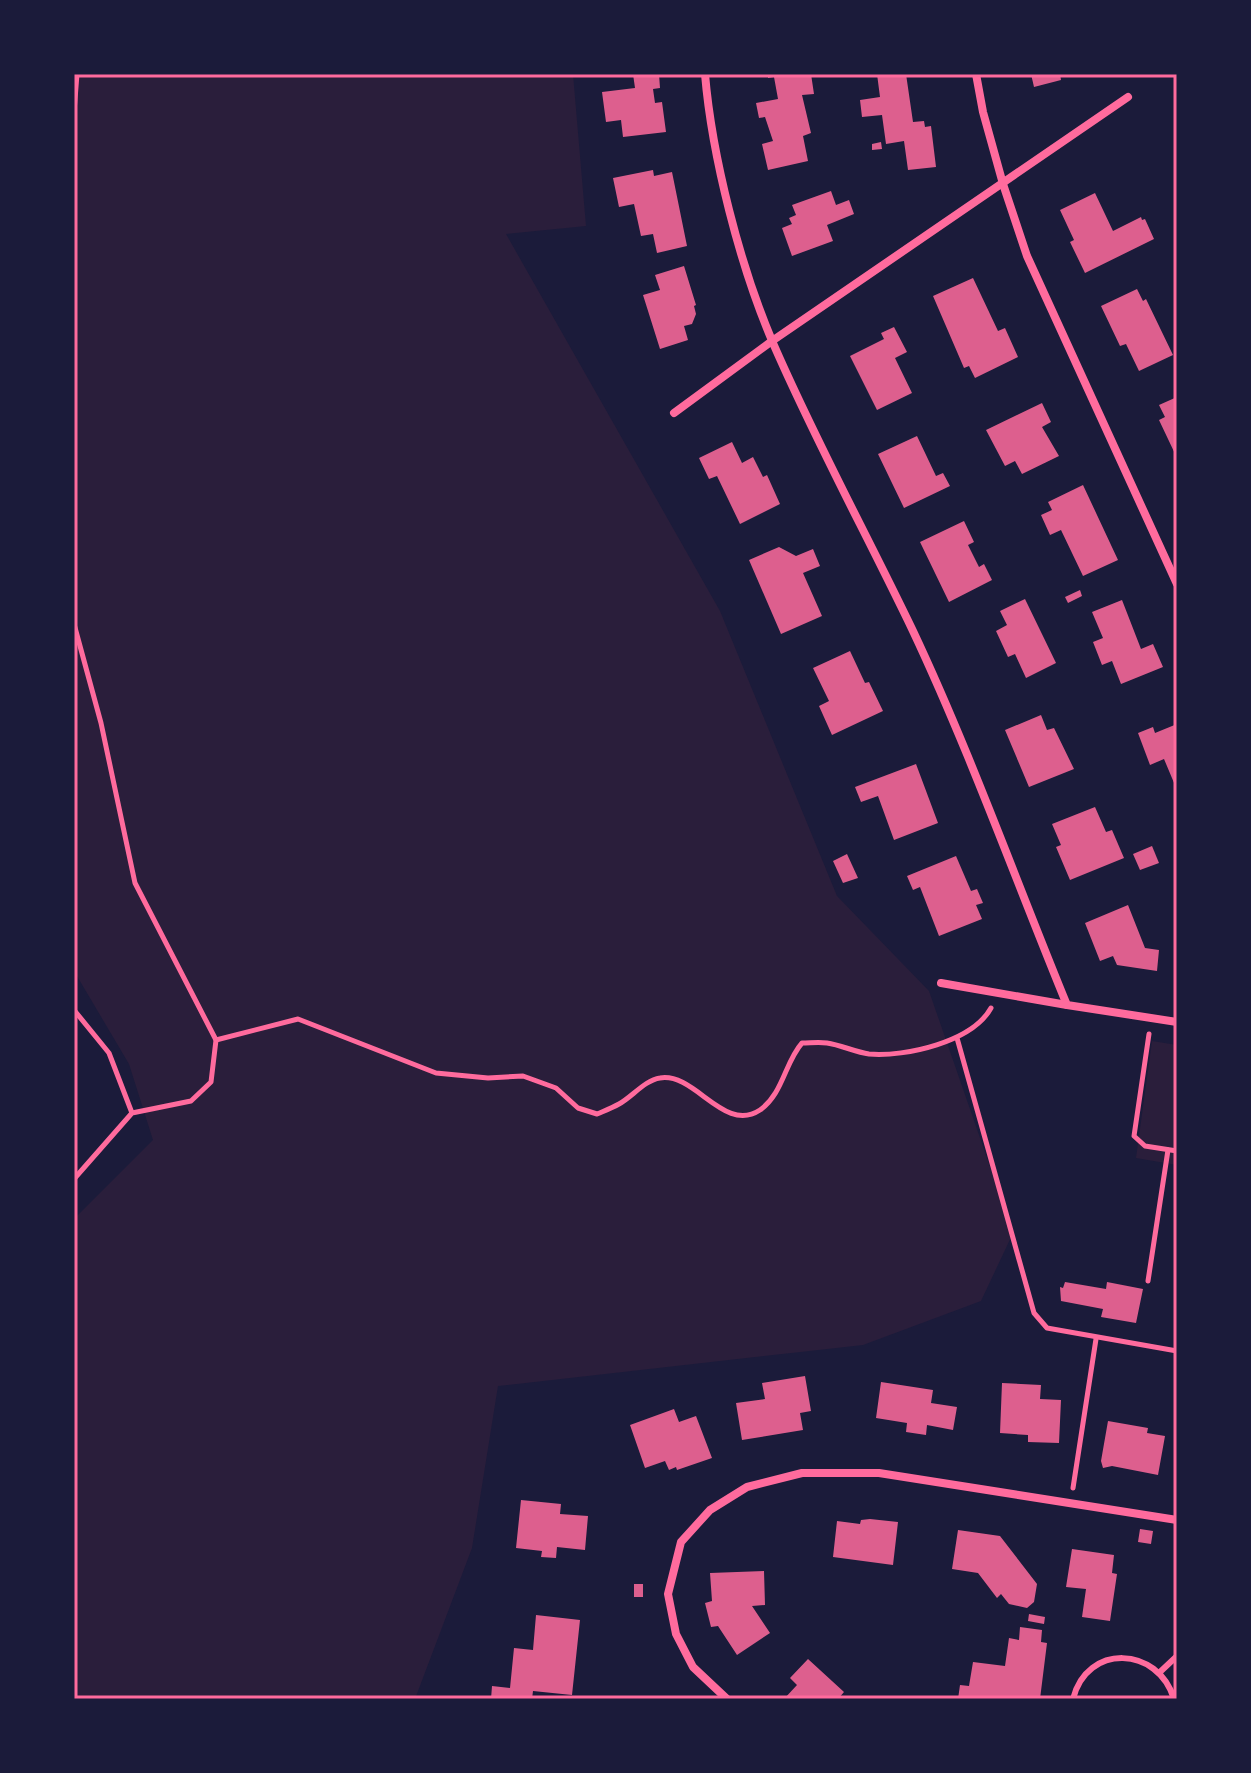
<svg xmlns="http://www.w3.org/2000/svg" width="1251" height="1773" font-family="'Crimson Pro',serif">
	<rect width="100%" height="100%" fill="#1b1b3a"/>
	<g fill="#2a1e3b">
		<path d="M74,74H573L586,226L506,234L720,611L837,896L929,991L1013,1233L981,1301L863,1345L498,1386L472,1548L415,1699H74V1219L153,1140L129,1064L74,971Z"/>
		<path d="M1152,1041L1177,1045V1165L1136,1158Z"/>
	</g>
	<g fill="#dd5f8e">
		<path d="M633,74H659L660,88L653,89L655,103L662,102L666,132L623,137L621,120L606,122L602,92L635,88Z"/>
		<path d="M768,74H811L814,94L802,95L811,133L803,136L808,161L768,170L762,144L773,141L765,117L759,118L756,103L778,99L774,77L768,78Z"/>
		<path d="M877,74H906L913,122L924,121L925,127L931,126L936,167L908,170L904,141L886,144L882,115L862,117L860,100L880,97Z"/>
		<path d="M1031,74H1060L1061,80L1034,87Z"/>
		<path d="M881,142L882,149L872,150V144Z"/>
		<path d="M653,170L654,176L672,172L687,246L657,253L653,234L641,236L634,204L619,207L613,178Z"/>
		<path d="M831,191L836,205L849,200L854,214L827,225L833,241L792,256L782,228L792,224L789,218L796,215L792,205Z"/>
		<path d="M1095,193L1113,231L1141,217L1142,220L1145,219L1154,239L1085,273L1070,242L1074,240L1060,210Z"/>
		<path d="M684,266L696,305L694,306L696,314L692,324L684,326L688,340L660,349L643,295L660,290L655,275Z"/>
		<path d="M973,278L998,331L1005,328L1018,357L975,378L969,366L964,368L933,296Z"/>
		<path d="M1137,289L1143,301L1146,299L1173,355L1139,371L1126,344L1120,346L1101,306Z"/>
		<path d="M894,327L907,352L895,358L912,393L877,410L850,356L884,339L881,333Z"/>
		<path d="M1177,397V458L1159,420L1165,417L1159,405Z"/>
		<path d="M1042,403L1051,422L1042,427L1059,456L1022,474L1015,461L1005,466L986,430Z"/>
		<path d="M917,436L936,476L943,473L950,486L904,508L878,454Z"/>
		<path d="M732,442L742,463L753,457L763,477L767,475L780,504L740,524L717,476L709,479L699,458Z"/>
		<path d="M1083,485L1118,560L1083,576L1061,530L1050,535L1041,515L1052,510L1048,502Z"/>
		<path d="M964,521L974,542L968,545L979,567L984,564L992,580L949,602L920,542Z"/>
		<path d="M779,547L796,556L813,549L820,566L803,573L822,616L781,634L749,560Z"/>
		<path d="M1080,590L1082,596L1068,603L1065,597Z"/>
		<path d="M1025,599L1056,663L1026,678L1015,654L1008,657L996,631L1007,625L1000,611Z"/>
		<path d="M1122,600L1141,649L1153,644L1163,667L1121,684L1112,661L1102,665L1093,642L1103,638L1092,612Z"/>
		<path d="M850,651L865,683L869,682L883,711L832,735L819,706L829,701L813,668Z"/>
		<path d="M1041,715L1047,730L1054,728L1074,769L1029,787L1005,730Z"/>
		<path d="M1177,724V790L1164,759L1150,765L1138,733L1153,727L1155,733Z"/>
		<path d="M916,764L938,823L894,840L878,796L861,802L855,787Z"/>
		<path d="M1095,807L1106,832L1112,830L1124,858L1070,880L1056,847L1061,845L1052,824Z"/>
		<path d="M1152,846L1159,863L1140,870L1133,854Z"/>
		<path d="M847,854L858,878L843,883L833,861Z"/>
		<path d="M956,856L971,891L977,889L983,903L976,905L982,919L939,936L920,887L913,890L907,876Z"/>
		<path d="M1128,905L1145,948L1159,950L1157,971L1117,965L1113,956L1100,961L1085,923Z"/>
		<path d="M1065,1282L1106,1289L1107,1282L1143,1289L1136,1323L1101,1317L1103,1309L1061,1301L1060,1287L1063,1288Z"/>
		<path d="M805,1376L811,1411L800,1413L803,1430L742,1440L736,1403L765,1399L762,1383Z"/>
		<path d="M881,1382L933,1390L931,1403L957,1407L953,1430L927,1425L926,1435L906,1432L907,1423L876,1418Z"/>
		<path d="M1002,1383L1041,1385L1040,1399L1061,1400L1059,1443L1028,1442V1435L1000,1433Z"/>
		<path d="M674,1409L679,1422L696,1416L712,1458L677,1470L676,1467L669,1470L665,1461L645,1468L630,1425Z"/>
		<path d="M1108,1421L1148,1428L1147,1433L1165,1436L1158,1475L1112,1466L1103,1468L1101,1461Z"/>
		<path d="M521,1500L561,1504L560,1514L588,1516L585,1550L557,1547L556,1558L541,1557L542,1551L516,1548Z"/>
		<path d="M870,1519L898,1522L893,1565L833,1557L837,1521L860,1524L861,1520Z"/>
		<path d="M1140,1529L1153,1531L1151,1544L1138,1542Z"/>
		<path d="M958,1530L1000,1536L1037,1584L1034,1602L1027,1608L1009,1604L1001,1594L997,1598L978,1573L952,1569Z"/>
		<path d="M1072,1549L1114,1555L1112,1573L1117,1574L1110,1621L1082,1617L1086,1589L1066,1587Z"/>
		<path d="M764,1571L765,1605L752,1606L770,1633L737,1655L718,1626L711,1627L705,1603L712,1601L710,1573Z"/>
		<rect x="634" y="1584" width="9" height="13"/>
		<path d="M1029,1614L1045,1617L1044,1624L1028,1621Z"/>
		<path d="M536,1615L580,1620L572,1695L533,1691L532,1699H491L492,1686L510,1688L514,1648L533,1650Z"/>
		<path d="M1020,1627L1042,1630L1041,1642L1047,1643L1040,1699H958L960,1685L969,1686L973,1662L1005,1666L1009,1638L1019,1640Z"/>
		<path d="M808,1659L844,1692L838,1699H784L797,1685L790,1678Z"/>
	</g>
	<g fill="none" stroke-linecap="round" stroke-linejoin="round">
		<g stroke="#ff6b9d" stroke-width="5">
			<path d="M74,112L77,74"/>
			<path d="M74,624L101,723L135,883L216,1040L211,1082L191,1101L132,1113L74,1179"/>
			<path d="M74,1010L109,1053L132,1113"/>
			<path d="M1149,1034L1134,1136L1145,1146L1177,1151"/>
			<path d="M957,1038L1034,1313L1047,1328L1177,1351"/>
			<path d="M216,1040L298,1019L436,1073L488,1078L523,1076L556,1088L578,1108L597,1114C604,1111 612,1108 619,1104C632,1097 645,1080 660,1078C695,1072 724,1134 760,1110C783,1094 785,1062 802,1043C810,1043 819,1042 827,1043C841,1045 855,1052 869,1054C906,1057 972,1042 991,1008"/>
			<path d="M1148,1281L1168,1150"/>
			<path d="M1073,1488L1096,1339"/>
		</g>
		<g stroke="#ff6b9d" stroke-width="6">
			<path d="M1160,1672L1177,1656"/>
			<path d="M1073,1699C1087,1643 1158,1646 1174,1699"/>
		</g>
		<g stroke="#ff6b9d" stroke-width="8">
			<path d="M705,74C712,157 740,266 773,343C815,440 867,535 913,631C970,752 1016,881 1067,1005L1177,1022"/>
			<path d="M976,74L983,112L1003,184L1027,256L1177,584"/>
			<path d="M674,413L772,341L1128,97"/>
			<path d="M941,983L1067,1005"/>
			<path d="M727,1699L693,1667L676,1634L668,1594L681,1542L710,1510L747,1487L802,1473H879L1177,1520"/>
		</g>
	</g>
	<rect width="1251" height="1773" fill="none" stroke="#1b1b3a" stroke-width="152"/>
	<rect x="76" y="76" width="1099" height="1621" fill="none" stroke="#ff6b9d" stroke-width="3"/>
</svg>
